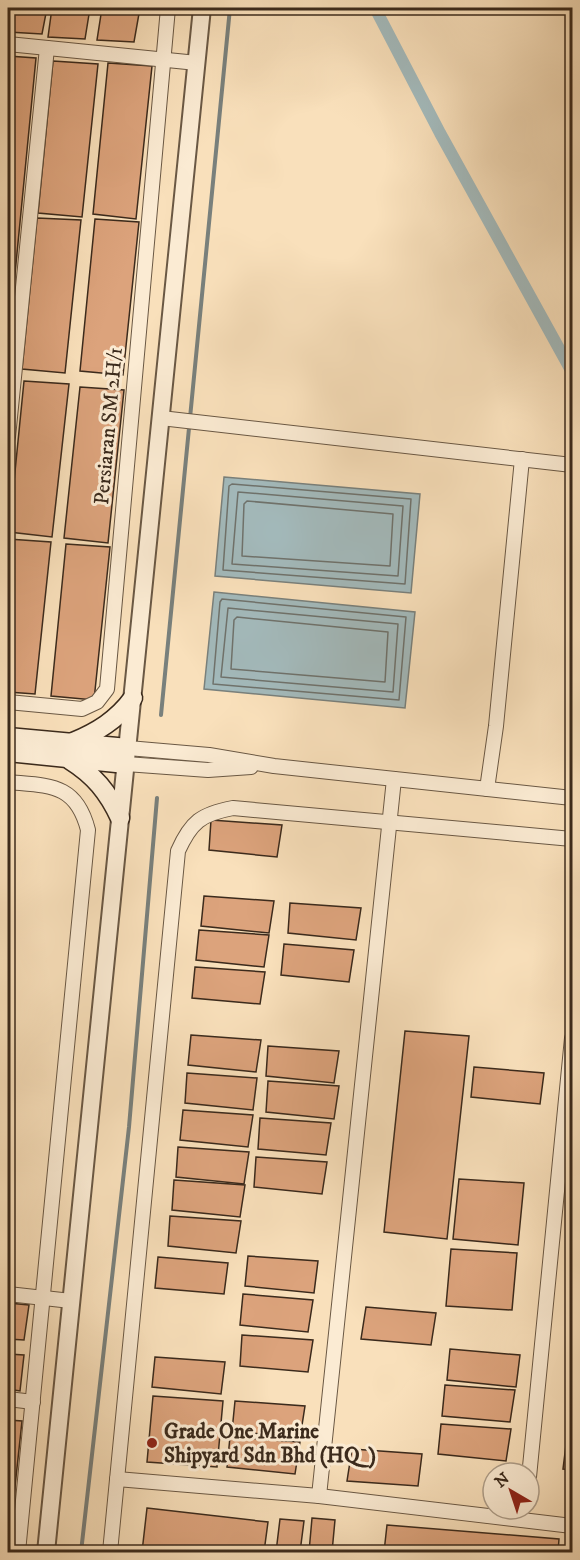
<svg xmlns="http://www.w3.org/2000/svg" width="580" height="1560" font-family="'IM FELL DW Pica',serif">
	<rect width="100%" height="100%" fill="#f9e0bb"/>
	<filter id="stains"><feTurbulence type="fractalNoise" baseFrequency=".00333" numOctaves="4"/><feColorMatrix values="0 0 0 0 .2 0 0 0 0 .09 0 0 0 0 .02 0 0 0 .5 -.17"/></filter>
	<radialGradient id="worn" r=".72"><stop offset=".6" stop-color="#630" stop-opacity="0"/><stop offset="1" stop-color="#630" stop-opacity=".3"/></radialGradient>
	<g fill="#a3babc" stroke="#79807c" stroke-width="1.5">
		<path d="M224,477L420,494L411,593L215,576Z"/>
		<path d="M214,592L415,612L405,708L204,689Z"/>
	</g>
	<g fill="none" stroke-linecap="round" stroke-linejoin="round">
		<g stroke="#6f726c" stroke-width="1.5">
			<path d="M232,484L411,499L405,584L223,570L229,486Z"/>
			<path d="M238,492L403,506L398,576L232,564Z"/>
			<path d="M247,501L393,514L390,566L242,556L244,504Z"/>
			<path d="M222,599L406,617L399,700L213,684L220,602Z"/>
			<path d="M228,608L398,624L393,692L221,677Z"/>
			<path d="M237,617L388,632L385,682L231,669L234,620Z"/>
		</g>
		<g stroke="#79807c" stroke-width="4">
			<path d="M161,715L230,8"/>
			<path d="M81,1552L129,1127L157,798"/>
		</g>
		<path stroke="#a3babc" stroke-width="12" d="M375,8L440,133L572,372"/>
	</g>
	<g fill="#dca37c" stroke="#3b2a1c" stroke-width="1.5">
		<path d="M9,8H47L42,34L8,32Z"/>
		<path d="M52,8H90L85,39L48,37Z"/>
		<path d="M102,8H140L134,42L97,40Z"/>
		<path d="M8,56L36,58L10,325L8,324Z"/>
		<path d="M53,61L98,64L82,217L38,213Z"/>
		<path d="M108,63L152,66L136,219L93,214Z"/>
		<path d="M37,218L81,220L65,373L22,369Z"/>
		<path d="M95,219L139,222L123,375L80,371Z"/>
		<path d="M24,381L69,384L52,537L9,532Z"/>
		<path d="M80,387L124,390L108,543L64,538Z"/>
		<path d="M8,539L51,542L35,694L8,692Z"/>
		<path d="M66,544L110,547L94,700L51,696Z"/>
		<path d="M211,820L282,825L277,857L209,850Z"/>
		<path d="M204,896L274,901L269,933L201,926Z"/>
		<path d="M290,903L361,908L356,940L288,933Z"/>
		<path d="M199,930L269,935L264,967L196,960Z"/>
		<path d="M284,944L354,950L349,982L281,975Z"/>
		<path d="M195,967L265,972L260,1004L192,998Z"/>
		<path d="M405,1031L469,1036L447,1239L384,1232Z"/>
		<path d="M191,1035L261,1040L256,1072L188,1065Z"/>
		<path d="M268,1046L339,1051L334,1083L266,1076Z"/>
		<path d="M474,1067L544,1073L540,1104L471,1097Z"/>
		<path d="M187,1073L257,1078L253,1110L185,1103Z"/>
		<path d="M268,1081L339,1086L334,1119L266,1112Z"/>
		<path d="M183,1110L253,1115L248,1147L180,1140Z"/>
		<path d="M260,1118L331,1123L326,1155L258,1149Z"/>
		<path d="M178,1147L249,1152L244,1184L176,1177Z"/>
		<path d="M256,1157L327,1162L322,1194L254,1187Z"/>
		<path d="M459,1179L524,1183L518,1245L453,1239Z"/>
		<path d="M174,1180L245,1185L240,1217L172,1210Z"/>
		<path d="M170,1216L241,1221L236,1253L168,1246Z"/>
		<path d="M451,1249L517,1253L512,1310L446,1306Z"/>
		<path d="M248,1256L318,1261L314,1293L245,1286Z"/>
		<path d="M158,1257L228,1263L224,1294L155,1288Z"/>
		<path d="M243,1294L313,1300L308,1332L240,1325Z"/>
		<path d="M8,1303L29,1305L24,1340L8,1339Z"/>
		<path d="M366,1307L436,1313L431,1345L361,1339Z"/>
		<path d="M242,1335L313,1340L308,1372L240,1366Z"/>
		<path d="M450,1349L520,1355L516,1387L447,1380Z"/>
		<path d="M8,1354L24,1355L20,1391L8,1389Z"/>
		<path d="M155,1357L225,1362L221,1394L152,1387Z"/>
		<path d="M445,1385L515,1390L510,1422L442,1416Z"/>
		<path d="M153,1396L223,1401L217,1467L147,1462Z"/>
		<path d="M235,1401L305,1406L300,1438L232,1431Z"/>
		<path d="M571,1405H572V1470L563,1469Z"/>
		<path d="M8,1420L22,1421L8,1552Z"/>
		<path d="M441,1424L511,1429L506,1461L438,1454Z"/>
		<path d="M230,1437L300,1442L295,1474L227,1467Z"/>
		<path d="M352,1449L422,1454L418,1486L347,1481Z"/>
		<path d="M147,1508L268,1522L264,1552H142Z"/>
		<path d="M312,1518L335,1520L332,1552H309Z"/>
		<path d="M280,1519L304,1521L300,1552H276Z"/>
		<path d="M387,1525L559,1539L558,1552H384Z"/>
	</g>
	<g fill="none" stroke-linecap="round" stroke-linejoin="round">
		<defs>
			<g id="minor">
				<path d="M8,44L197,63"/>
				<path d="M161,418L572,465"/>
				<path d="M8,437L47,48"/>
				<path d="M8,702L82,709L97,702L107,689L168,8"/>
				<path d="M128,748L209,755L274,766L572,798"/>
				<path d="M126,764L208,770L251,767"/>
				<path d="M8,782C49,786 76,783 88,830L18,1552"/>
				<path d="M487,789L496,726L522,459"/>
				<path d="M8,1294L71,1301"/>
				<path d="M8,1399L33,1402"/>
				<path d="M529,1477L572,1038"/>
				<path d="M117,1479L319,1496L572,1526"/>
				<path d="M319,1496L394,779"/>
				<path d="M110,1552L178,851C191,822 201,814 233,808L572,839"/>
			</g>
			<path id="tertiary" d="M46,1552L202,8"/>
			<g id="secondary">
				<path d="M8,737L128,748"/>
				<path d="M73,742C97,732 117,720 133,698"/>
				<path d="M8,752L126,764"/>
				<path d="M70,760C94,775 108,792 120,818"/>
			</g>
		</defs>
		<use href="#minor" stroke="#6a5844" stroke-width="16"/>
		<use href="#tertiary" stroke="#6a5844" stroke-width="20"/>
		<use href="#secondary" stroke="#3b2a1c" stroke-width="21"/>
		<use href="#minor" stroke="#fbebd3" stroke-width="14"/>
		<use href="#tertiary" stroke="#fbebd3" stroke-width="16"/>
		<use href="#secondary" stroke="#fbebd3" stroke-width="18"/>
	</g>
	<circle fill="#8f2418" stroke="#fbebd3" stroke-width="2" cx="152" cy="1443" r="6"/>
	<g text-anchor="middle" stroke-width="6" stroke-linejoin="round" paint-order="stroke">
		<g font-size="21" fill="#3b2a1c" stroke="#fbebd3">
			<text transform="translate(108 426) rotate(-85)" y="7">Persiaran SM 2H/1</text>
		</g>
		<g font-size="21" font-weight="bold" fill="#3b2a1c" stroke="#fbebd3" text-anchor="start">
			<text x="164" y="1438">Grade One Marine<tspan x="164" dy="24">Shipyard Sdn Bhd (HQ)</tspan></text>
		</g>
	</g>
	<rect width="580" height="1560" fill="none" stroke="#f9e0bb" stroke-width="30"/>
	<rect x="9" y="9" width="562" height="1542" fill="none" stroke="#3b2a1c" stroke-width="3"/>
	<rect x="15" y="15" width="550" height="1530" fill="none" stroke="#3b2a1c" stroke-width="1.5"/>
	<g transform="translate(511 1491) rotate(321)"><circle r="28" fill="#fbebd3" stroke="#ae9e8a" stroke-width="1.5"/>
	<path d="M0-4.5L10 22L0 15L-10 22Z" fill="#8f2418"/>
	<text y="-9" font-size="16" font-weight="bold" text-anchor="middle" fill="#3b2a1c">N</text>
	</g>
	<rect width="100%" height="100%" filter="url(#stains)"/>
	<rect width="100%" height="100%" fill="url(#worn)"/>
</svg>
